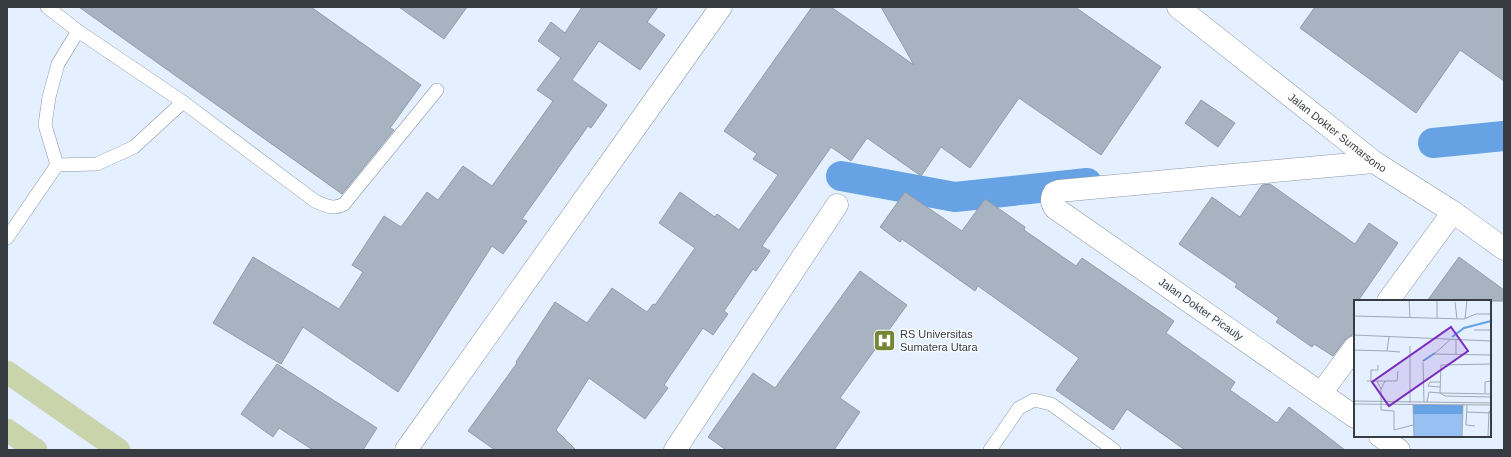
<svg xmlns="http://www.w3.org/2000/svg" width="1511" height="457" font-family="Arial,sans-serif">
	<rect width="100%" height="100%" fill="#e4f0ff"/>
	<g fill="none" stroke-linecap="round" stroke-linejoin="round">
		<g stroke="#67a2e5" stroke-width="30">
			<path d="M1433,143L1504,136"/>
			<path d="M841,176L955,197L1087,183"/>
		</g>
	</g>
	<g fill="#a8b3c1" stroke="#919caa">
		<path d="M79,7H311L421,85L390,128L394,130L342,194Z"/>
		<path d="M399,7H467L444,39Z"/>
		<path d="M582,7H658L647,22L665,35L640,70L599,41L572,80L607,105L591,128L588,126L522,219L527,221L503,254L492,246L398,392L303,327L281,364L213,323L253,257L339,309L363,272L352,265L384,216L401,227L427,192L438,200L463,166L492,186L553,101L537,90L561,58L538,41L551,22L565,33Z"/>
		<path d="M812,7H831L914,65L881,7H1075L1161,67L1101,155L1019,98L970,168L941,147L921,176L867,138L851,161L831,147L762,246L770,251L756,271L753,269L724,311L728,314L713,335L703,328L664,385L668,388L645,419L589,378L556,430L576,450H495L468,431L517,363L516,362L555,302L587,323L612,288L647,312L653,304L655,305L695,248L659,223L680,192L715,217L717,214L739,230L778,175L753,159L757,154L724,131Z"/>
		<path d="M1315,7H1504V81L1460,50L1416,113L1300,28Z"/>
		<path d="M1201,100L1235,123L1218,147L1185,123Z"/>
		<path d="M1270,184L1355,244L1369,223L1398,243L1358,301H1355V333L1345,340L1333,356L1314,344L1312,347L1276,322L1279,318L1235,287L1237,284L1179,244L1212,197L1240,217L1262,185Z"/>
		<path d="M905,192L962,231L985,199L1025,227L1024,230L1076,266L1082,258L1174,321L1166,333L1235,382L1230,390L1277,423L1289,407L1345,450H1185L1127,409L1113,430L1056,390L1079,358L978,286L975,291L902,239L900,242L880,227Z"/>
		<path d="M1459,257L1504,290V301H1427Z"/>
		<path d="M860,271L907,305L840,398L860,412L834,450H726L708,437L753,373L775,388Z"/>
		<path d="M277,364L377,428L363,450H313L279,428L273,437L241,414Z"/>
	</g>
	<g fill="none" stroke-linecap="round" stroke-linejoin="round">
		<defs>
			<g id="lane">
				<path d="M183,102L315,201C326,206 333,210 344,204L437,90"/>
				<path d="M57,165L97,164L134,147L183,102L78,31"/>
				<path d="M7,238L57,165L45,125L49,97L58,64L78,31L47,7"/>
				<path d="M990,450L1019,408L1034,400L1051,404L1114,450"/>
			</g>
			<g id="street">
				<path id="s1" d="M1178,7L1374,162L1453,212L1504,249"/>
				<path d="M1388,301L1453,212"/>
				<path d="M1322,392L1355,347"/>
				<path d="M1355,417L1055,208C1051,202 1051,199 1054,193L1059,191L1374,162"/>
				<path d="M1380,436L1399,450"/>
				<path d="M406,450L721,7"/>
				<path d="M675,450L837,205"/>
			</g>
			<g id="primary">
				<path d="M7,372L119,450"/>
				<path d="M7,430L36,450"/>
			</g>
		</defs>
		<use href="#lane" stroke="#8c97a5" stroke-width="14"/>
		<use href="#street" stroke="#8c97a5" stroke-width="23"/>
		<use href="#primary" stroke="#d3d4d5" stroke-width="23"/>
		<use href="#lane" stroke="#fff" stroke-width="13"/>
		<use href="#street" stroke="#fff" stroke-width="22"/>
		<use href="#primary" stroke="#cad4aa" stroke-width="22"/>
	</g>
	<defs>
		<symbol id="hospital-square" viewBox="-11 -11 22 22"><rect x="-9" y="-9" width="18" height="18" rx="4" fill="#768635" stroke="#f9fcff"/><path d="M-5-5h3v3.5h4V-5h3V5h-3V1.5h-4V5h-3Z" fill="#fff"/></symbol>
	</defs>
	<g fill-rule="evenodd">
		<use href="#hospital-square" x="872" y="328" width="25" height="25"/>
	</g>
	<g text-anchor="middle" stroke-width="3" stroke-linejoin="round" paint-order="stroke">
		<g font-size="11" fill="#373c42" stroke="#f9fcff">
			<text dy="4" stroke="none"><textPath href="#s1" startOffset="203">Jalan Dokter Sumarsono</textPath></text>
			<text transform="translate(1201 309) rotate(35)" y="4">Jalan Dokter Picauly</text>
		</g>
		<g font-size="11" fill="#373c42" stroke="#f9fcff" text-anchor="start">
			<text x="900" y="338">RS Universitas<tspan x="900" dy="13">Sumatera Utara</tspan></text>
		</g>
	</g>
	<g transform="translate(1354 300)">
		<rect width="137" height="137" fill="#e4f0ff"/>
		<path d="M59,114H109L108,137H60Z" fill="#97c1f3"/>
		<path d="M59,105H109V114H59Z" fill="#67a2e5"/>
		<path fill="none" stroke="#67a2e5" stroke-width="2" d="M98,37L110,28L137,21M69,61L81,53"/>
		<path fill="none" stroke="#9fa8b3" stroke-width="1" d="M55,0L56,17M83,0V18M101,2L103,19M0,16L110,19L122,14H137M111,19L113,0M120,30H137M0,35L137,41M0,50L33,51L35,37M33,51L46,52M80,54L137,55M80,54L96,40M102,54V40M69,62L70,102M137,64L87,65L86,93L137,94M13,81H23L27,89V110L40,111V130L59,125M17,81V70H24V65M23,81H31L27,89M31,81H43L44,71M86,87L74,86L76,82H86M131,93V82L137,81M0,101L137,103M73,102L75,92L86,93L91,96L137,97M56,103V46M0,104L137,105M59,104L60,137M113,105L112,125L121,126M113,112L137,113M108,137L109,104M134,137L135,111H137"/>
		<path fill="#7b2cbf" fill-opacity="0.15" stroke="#7b2cbf" stroke-width="2" d="M97,27L114,51L35,106L18,82Z"/>
		<rect width="137" height="137" fill="none" stroke="#373c42" stroke-width="2"/>
	</g>
	<rect width="1511" height="457" fill="none" stroke="#373c42" stroke-width="16"/>
</svg>
